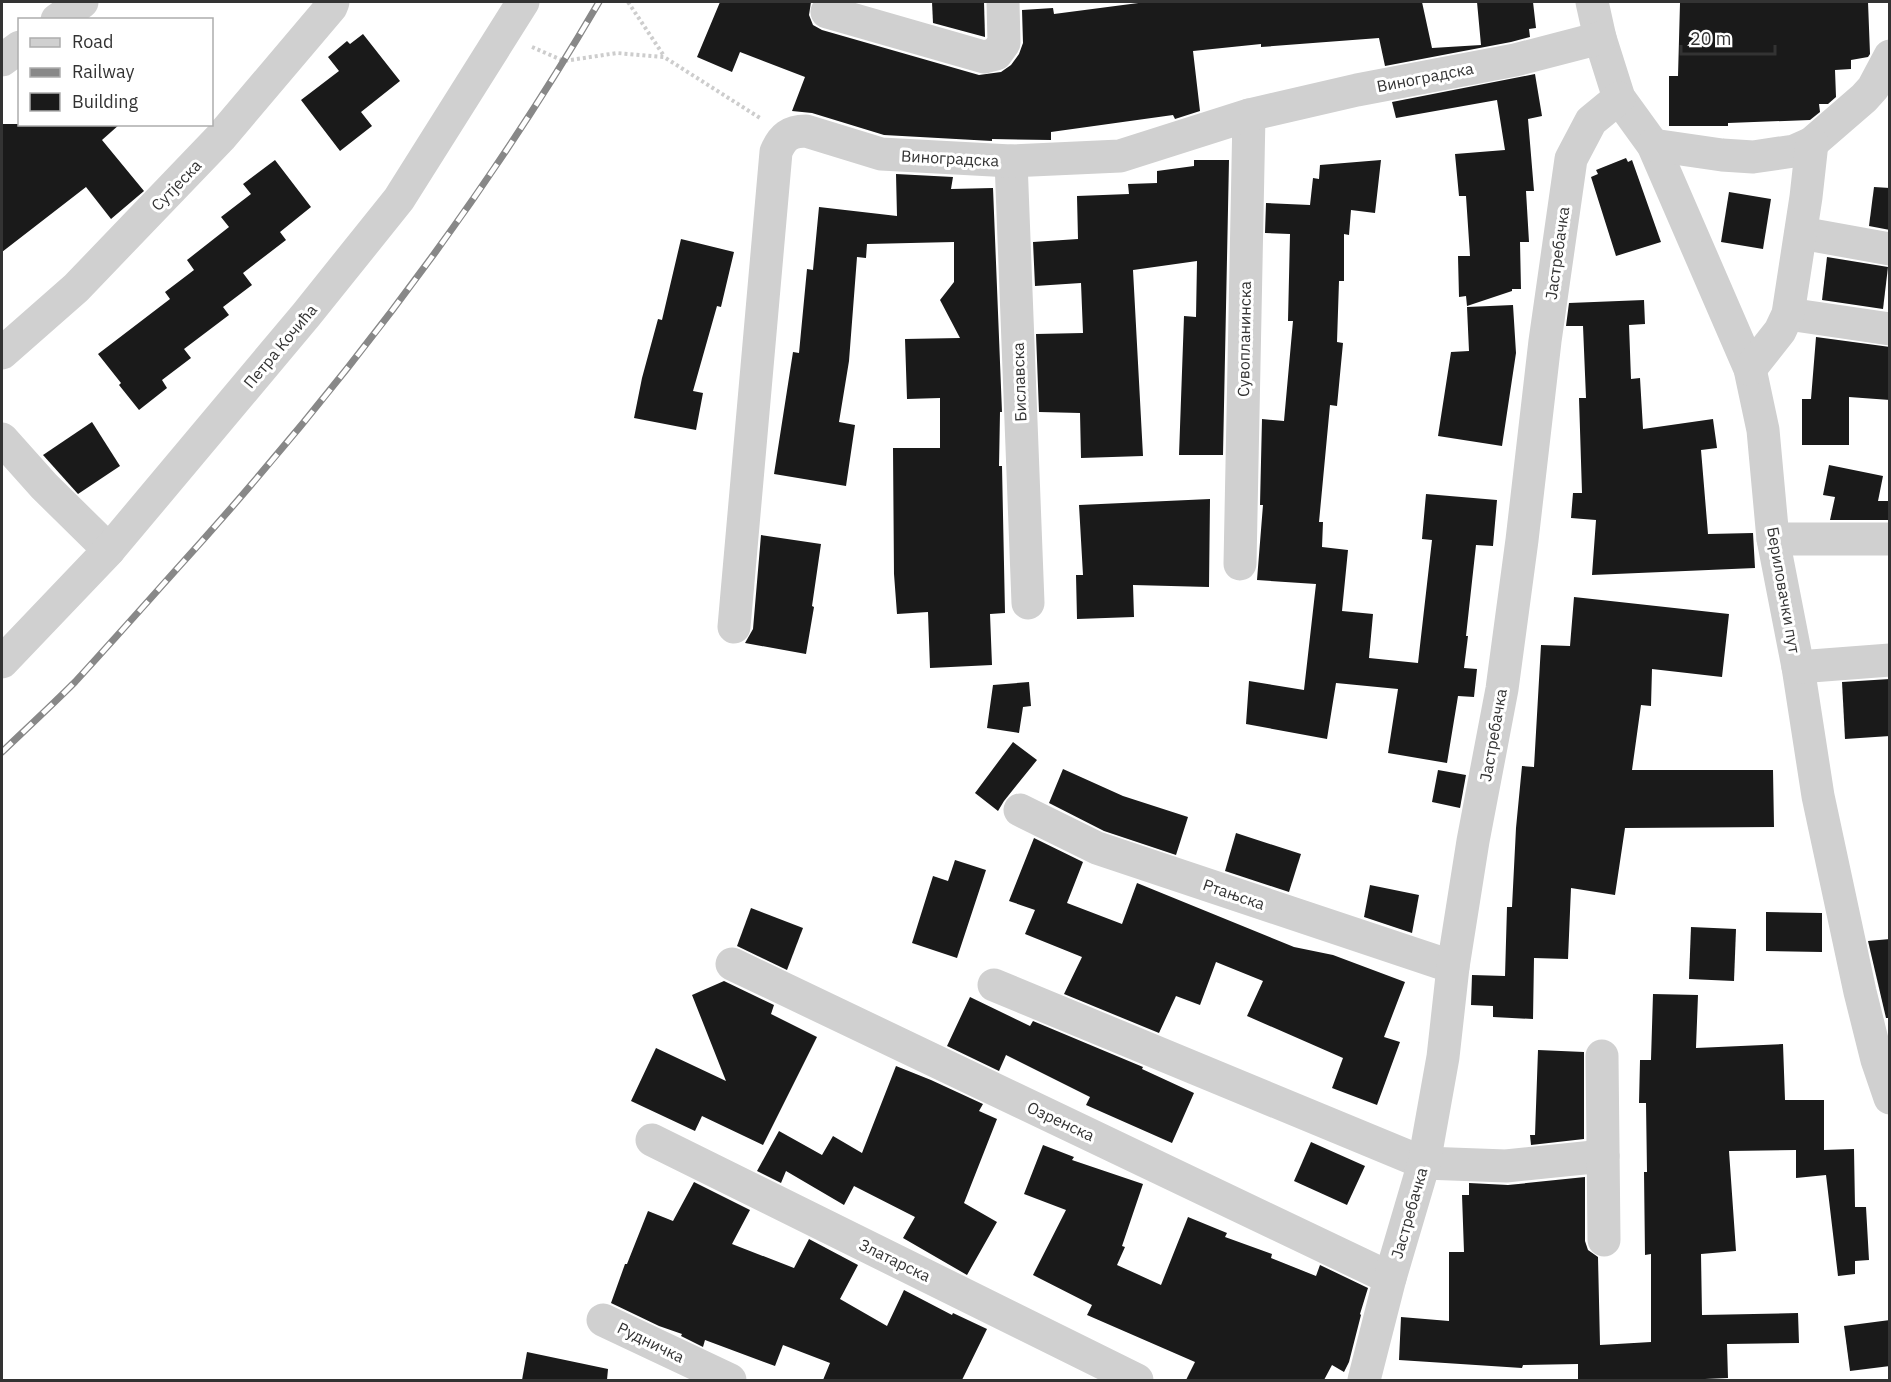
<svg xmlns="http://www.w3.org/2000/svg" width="1891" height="1382" font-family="'IBM Plex Sans',sans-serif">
	<rect width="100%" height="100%" fill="#fff"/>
	<g fill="#1a1a1a">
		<path d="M720,2H811L809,15L813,25L822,30L979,75L1001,72L1011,65L1019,54L1023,43L1022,10L1053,8L1054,14L1146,2H1422L1432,48L1481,45L1477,2H1533L1536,28L1529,29L1530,37L1511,42L1385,66L1379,38L1261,47V44L1193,51L1200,111L1175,119L1173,115L1051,132V140L992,139V141L884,135L812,113L792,111L805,77L740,52L732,72L697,57Z"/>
		<path d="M932,2H984L985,37L933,23Z"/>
		<path d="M1752,2H1868L1870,54L1868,57L1851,60V69L1835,70L1836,97L1828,104H1819L1820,112L1810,120L1728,123V126H1669V76H1678L1680,3Z"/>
		<path d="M363,34L400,81L361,112L372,126L340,151L301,100L339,71L328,57L347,41L350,44Z"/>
		<path d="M1535,74L1542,116L1528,119L1534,191H1526L1529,242H1520L1521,289H1512V291L1467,306L1466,296L1459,297L1458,256H1470L1466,196H1459L1455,154L1505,150L1497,100L1396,118L1392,102Z"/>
		<path d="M2,124H120L102,140L144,191L111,219L86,187L2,252Z"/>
		<path d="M1626,158L1628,162L1632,160L1661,242L1616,256L1591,177L1598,174L1596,170Z"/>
		<path d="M275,160L311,207L280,232L286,240L243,273L252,285L223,307L229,315L184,349L191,358L162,380L167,388L139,410L119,385L121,383L98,354L170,299L165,292L194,270L187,260L229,227L221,217L251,194L243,184Z"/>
		<path d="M1194,160H1229L1223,455H1179L1184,316L1196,317L1197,261L1133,270L1143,456L1081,458L1080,413L1039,412L1036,334L1083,333L1081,283L1035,286L1033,242L1078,239L1077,196L1129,194L1128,184L1157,183V171L1194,166Z"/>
		<path d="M1381,160L1375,213L1351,210L1349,235L1344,234V281H1339L1337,342L1343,343L1337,406L1330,405L1319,522H1323L1322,547L1348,550L1342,611L1373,614L1369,658L1418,663L1432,540L1422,539L1426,494L1497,500L1493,546L1476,545L1466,636H1468L1464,668L1477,669L1474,697L1458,696L1447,763L1388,753L1398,689L1336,683L1327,739L1246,724L1249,681L1304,690L1316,584L1257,580L1263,505H1260L1262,419L1284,421L1293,321H1288L1290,234L1265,233L1266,203L1310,205L1313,178L1319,179L1320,165Z"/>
		<path d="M896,174L953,177L951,189L993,188L1002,412H1000L999,466H1002L1005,613L990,614L992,665L930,668L928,612L897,614L894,574L893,448H940V398L907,399L905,339L960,338L940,300L954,282V242L867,244L866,258L857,257L849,361L839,422L855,425L846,486L774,474L793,352L799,353L807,269L813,270L819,207L897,216Z"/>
		<path d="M1874,187L1890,188V230L1869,226Z"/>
		<path d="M1729,192L1771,199L1763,249L1721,242Z"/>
		<path d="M681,239L734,252L721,307L717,306L693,391L703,393L696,430L634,418L642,378L658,319L662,320Z"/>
		<path d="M1827,257L1888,267L1883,309L1822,300Z"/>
		<path d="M1644,300L1645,324L1629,325L1631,379L1640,378L1643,429L1713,419L1717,448L1701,450L1708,534L1753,533L1755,568L1592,575L1596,520L1571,518L1573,493H1582L1579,398H1586L1583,326H1566L1569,303Z"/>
		<path d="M1513,305L1516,353L1502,446L1438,436L1451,352L1469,351L1467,307Z"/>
		<path d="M1816,337L1890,347V400L1849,397V445H1802V399H1811Z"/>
		<path d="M92,422L120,466L78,494L43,455Z"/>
		<path d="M1829,465L1883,476L1878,501H1890V520H1830L1835,497L1823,495Z"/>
		<path d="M1210,499L1209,587L1133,585L1134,617L1077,619L1076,575H1083L1079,505Z"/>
		<path d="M761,535L821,544L812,606L814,607L806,654L745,643L753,629Z"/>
		<path d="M1574,597L1729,614L1722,677L1652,669L1651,706L1641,705L1632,770H1773L1774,827L1625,828L1615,895L1571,888L1568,959L1534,958L1533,1019L1493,1017V1006L1471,1005L1472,975L1505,976L1507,907H1512L1516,828L1522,766L1534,767L1541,645L1570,646Z"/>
		<path d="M1890,679V736L1845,739L1842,682Z"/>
		<path d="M1029,682L1031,706L1023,707L1019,733L987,728L993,685Z"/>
		<path d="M1013,742L1037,760L1004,801L998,811L975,793Z"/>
		<path d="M1063,769L1123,796L1188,817L1176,855L1104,831L1049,803Z"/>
		<path d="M1438,770L1466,775L1460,808L1432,802Z"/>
		<path d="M1236,833L1301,854L1289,892L1225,871Z"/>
		<path d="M1034,838L1083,862L1067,903L1122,924L1137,883L1294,947L1333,955L1405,982L1384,1037L1400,1042L1377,1105L1332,1088L1343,1058L1247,1016L1263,981L1216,962L1200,1005L1176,996L1159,1033L1064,994L1082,957L1025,934L1035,910L1009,901Z"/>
		<path d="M955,860L986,870L957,958L912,943L933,876L948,881Z"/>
		<path d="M1370,885L1419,895L1412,933L1364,917Z"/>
		<path d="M751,908L803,928L787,970L737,946Z"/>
		<path d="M1766,912L1822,913V952L1766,951Z"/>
		<path d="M1691,927L1736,929L1734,981L1689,979Z"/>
		<path d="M1890,939V1018H1886L1868,941Z"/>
		<path d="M724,981L774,1005L771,1014L817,1037L763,1145L702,1116L695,1131L631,1101L656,1048L726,1081L692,995Z"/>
		<path d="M1653,994L1698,995L1696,1048L1783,1044L1785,1100H1824V1150L1854,1149L1855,1207H1866L1869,1260L1855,1261V1274L1838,1276L1826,1175L1796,1178V1150L1729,1151L1736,1251L1701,1254L1702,1315L1798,1313L1799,1343L1727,1344L1728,1378L1682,1380H1578V1364L1523,1365L1522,1368L1399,1360L1401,1317L1449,1321V1252H1464L1462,1195H1469V1183L1508,1185L1585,1177V1241L1588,1250L1598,1257L1600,1345L1651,1342V1254L1645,1255L1644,1172H1647L1646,1103H1639L1640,1060H1651Z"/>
		<path d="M970,997L1030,1026L1033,1021L1143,1067L1142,1069L1194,1093L1172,1143L1086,1105L1090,1097L1006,1055L999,1071L947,1046Z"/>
		<path d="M1538,1050L1584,1052V1139L1531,1145L1530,1135H1535Z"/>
		<path d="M896,1066L931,1080L983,1104L979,1111L997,1119L964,1203L997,1222L967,1275L903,1238L915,1217L854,1186L844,1205L786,1171L781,1183L757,1171L779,1131L822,1155L833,1136L862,1153Z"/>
		<path d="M1311,1142L1365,1166L1347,1205L1294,1181Z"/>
		<path d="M1043,1145L1074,1157L1072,1160L1143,1184L1122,1246L1125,1247L1117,1265L1161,1285L1188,1217L1227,1233L1225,1237L1272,1254L1271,1258L1316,1276L1320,1265L1368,1288L1360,1314L1361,1315L1349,1362L1344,1372L1332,1365L1324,1380H1186L1195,1362L1087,1315L1092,1305L1033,1275L1066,1210L1024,1194Z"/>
		<path d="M694,1182L750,1210L732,1244L794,1268L809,1239L858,1265L840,1299L887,1326L904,1290L952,1315L953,1313L987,1329L962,1380H823L830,1363L783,1345L775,1366L705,1340L703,1347L681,1336L682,1334L659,1326L611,1303L625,1264H627L648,1211L673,1221Z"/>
		<path d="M1890,1320V1366L1850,1371L1844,1326Z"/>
		<path d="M527,1352L608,1369L607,1380H522Z"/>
	</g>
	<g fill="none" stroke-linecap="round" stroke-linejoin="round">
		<g stroke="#cdcdcd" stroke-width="4" stroke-dasharray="3 3" stroke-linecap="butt">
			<path d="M628,2L664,56"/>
			<path d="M532,47L564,61L617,53L664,57L760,118"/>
		</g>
		<g stroke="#d0d0d0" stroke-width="33">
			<path d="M832,2L827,12L984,57L996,54L1004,43L1003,2"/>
			<path d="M1592,2L1600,38L1619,98L1653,145L1750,369L1763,430L1773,539L1798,667L1818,796L1860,992L1877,1060L1890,1098"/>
			<path d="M57,20L82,2"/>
			<path d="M2,60L20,47"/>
			<path d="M1653,145L1722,155L1753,157L1794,151L1812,143L1864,98L1873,88L1890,56"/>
			<path d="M1011,161L1028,603"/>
			<path d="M1801,233L1890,249"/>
			<path d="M1788,314L1890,329"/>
			<path d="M2,353L76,288L221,137L331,7L333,2"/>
			<path d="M1750,369L1780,331L1788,314L1806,197L1812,143"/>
			<path d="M2,439L44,486L109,550"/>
			<path d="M1773,539H1890"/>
			<path d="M1240,564L1249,115"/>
			<path d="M734,627L776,152C782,137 790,131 806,131L881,154L1011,161L1120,156L1249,115L1357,90L1515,60L1600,38"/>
			<path d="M2,662L109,550L306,315L399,199L523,2"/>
			<path d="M1798,667L1890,660"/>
			<path d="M1020,810L1097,848L1453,967"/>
			<path d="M732,964L1390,1278"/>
			<path d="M994,985L1424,1163L1506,1166L1603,1156"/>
			<path d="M1602,1056L1604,1240"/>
			<path d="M652,1140L1137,1380"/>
			<path d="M603,1320L730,1380"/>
			<path d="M1364,1380L1390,1278L1424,1163L1443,1057L1453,967L1473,841L1502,689L1522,540L1545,341L1571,159L1591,121L1619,98"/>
		</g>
		<defs>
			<path id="rail" d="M2,752C26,729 51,706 75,682C109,645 142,608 175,571C334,396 480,206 599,2"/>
		</defs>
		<use href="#rail" stroke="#888" stroke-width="7"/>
		<use href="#rail" stroke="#fff" stroke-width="4.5" stroke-dasharray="14" stroke-linecap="butt"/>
	</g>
	<g text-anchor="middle" stroke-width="6" stroke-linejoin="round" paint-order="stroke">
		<g font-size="16" fill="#333" stroke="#fff">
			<text transform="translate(1425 77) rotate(-11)" y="6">Виноградска</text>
			<text transform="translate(950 158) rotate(3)" y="6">Виноградска</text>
			<text transform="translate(176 185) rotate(-46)" y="6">Сутјеска</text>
			<text transform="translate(1557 253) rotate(-82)" y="6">Јастребачка</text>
			<text transform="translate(1244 339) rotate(-89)" y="6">Сувопланинска</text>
			<text transform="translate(280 346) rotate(-50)" y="6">Петра Кочића</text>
			<text transform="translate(1019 382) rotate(-92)" y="6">Биславска</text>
			<text transform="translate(1784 590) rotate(80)" y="6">Бериловачки пут</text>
			<text transform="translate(1493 735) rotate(-80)" y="6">Јастребачка</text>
			<text transform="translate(1234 894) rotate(19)" y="6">Ртањска</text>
			<text transform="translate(1061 1121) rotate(25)" y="6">Озренска</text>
			<text transform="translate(1409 1213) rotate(-74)" y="6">Јастребачка</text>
			<text transform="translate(895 1260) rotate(26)" y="6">Златарска</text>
			<text transform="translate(651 1342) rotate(26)" y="6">Рудничка</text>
		</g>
	</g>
	<rect width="1891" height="1382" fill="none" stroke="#333333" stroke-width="6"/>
	<rect x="18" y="18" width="195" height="108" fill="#ffffff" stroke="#adadad" stroke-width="1.5"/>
	<rect x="30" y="38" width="30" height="9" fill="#d0d0d0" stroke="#adadad" stroke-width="1.5"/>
	<text x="72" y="48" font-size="18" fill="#333333">Road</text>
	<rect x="30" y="68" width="30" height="9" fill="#888888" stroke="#adadad" stroke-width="1.5"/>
	<text x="72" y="78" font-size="18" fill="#333333">Railway</text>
	<rect x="30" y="93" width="30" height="18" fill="#1a1a1a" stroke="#adadad" stroke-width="1.5"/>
	<text x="72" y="108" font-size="18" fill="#333333">Building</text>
	<path d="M1681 45v9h94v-9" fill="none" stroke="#333333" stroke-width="3"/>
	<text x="1690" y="45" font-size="18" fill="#333333" stroke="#ffffff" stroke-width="4.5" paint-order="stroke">20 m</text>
</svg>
